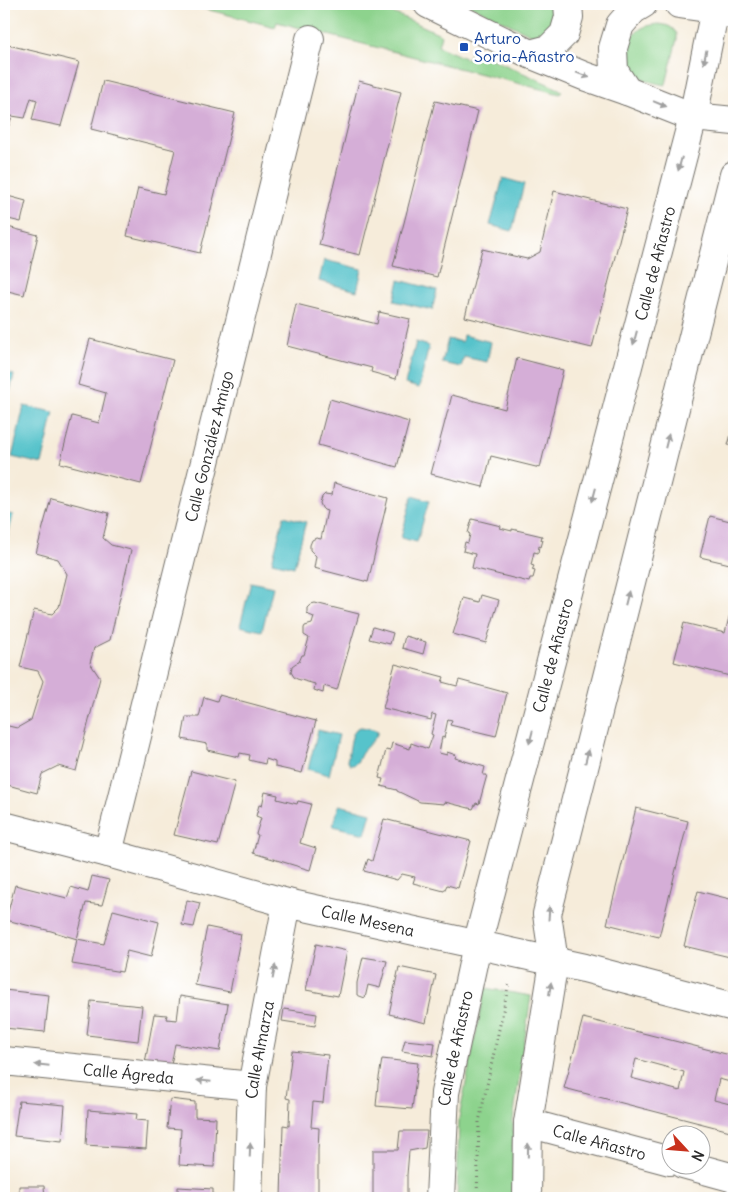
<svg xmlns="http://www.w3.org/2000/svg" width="738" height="1202" font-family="Delius,sans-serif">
	<rect width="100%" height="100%" fill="#fff"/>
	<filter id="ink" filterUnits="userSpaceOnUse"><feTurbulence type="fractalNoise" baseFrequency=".02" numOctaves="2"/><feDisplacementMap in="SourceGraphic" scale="10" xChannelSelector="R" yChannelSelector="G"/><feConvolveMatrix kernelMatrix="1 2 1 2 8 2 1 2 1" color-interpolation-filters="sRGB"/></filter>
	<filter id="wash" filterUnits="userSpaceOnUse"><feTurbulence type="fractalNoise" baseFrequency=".0096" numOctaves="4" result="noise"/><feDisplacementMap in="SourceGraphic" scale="20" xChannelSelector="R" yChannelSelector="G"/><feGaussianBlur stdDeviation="1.12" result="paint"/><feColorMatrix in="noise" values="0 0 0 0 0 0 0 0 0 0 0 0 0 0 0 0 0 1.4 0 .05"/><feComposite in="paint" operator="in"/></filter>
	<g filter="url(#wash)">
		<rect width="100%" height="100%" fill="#f6ecda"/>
		<g fill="#8dd38d" stroke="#5c7f5c">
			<path d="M186,4H364C390,10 416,23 440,34L441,35L438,46L467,59L472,50L559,89L562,91V92L560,94L277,22L275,27Z"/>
			<path d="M467,4H554C559,22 552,35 532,35Z"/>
			<path d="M658,24C667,25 672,26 677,34V39L666,84L665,85C654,83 640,80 633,70C624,59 628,39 639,30C644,26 651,25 658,24Z"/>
			<path d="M485,988L531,996L513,1120V1198H457L459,1118Z"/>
		</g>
		<g fill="#56c3cb" stroke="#40777b">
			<path d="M503,178L524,184L512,231L490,225Z"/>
			<path d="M324,260L362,269L357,291L319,281Z"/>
			<path d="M399,280L437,290L432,310L394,301Z"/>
			<path d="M463,335L491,342L487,362L464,357L461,367L442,363L448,339L462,342Z"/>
			<path d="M416,342L429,346L419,388L405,384Z"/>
			<path d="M4,372L14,375L4,414Z"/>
			<path d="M24,406L54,412L42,464L12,457Z"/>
			<path d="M412,496L429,501L417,542L401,538Z"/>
			<path d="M4,513L13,515L4,552Z"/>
			<path d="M284,516L306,522L294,567L272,562Z"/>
			<path d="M251,582L273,587L262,631L240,626Z"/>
			<path d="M361,727L373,729L378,731C376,740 368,744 363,751C361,754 359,759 357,762C354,765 354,765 350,765L347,760C351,750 349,736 357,728Z"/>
			<path d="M318,730L339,735L329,775L308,769Z"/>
			<path d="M339,805L371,813L365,834L333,826Z"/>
		</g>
		<g id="blocks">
			<g fill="#d5aed7" fill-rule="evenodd">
				<path d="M4,44L79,62L61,126L32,120L37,100L31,98L25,118L12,116L8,128L4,127Z"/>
				<path d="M103,81L235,113L200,253L127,236L138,188L164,194L175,150L91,129Z"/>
				<path d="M359,81L401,92L360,255L319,245Z"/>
				<path d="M435,101L478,111L437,277L393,266Z"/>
				<path d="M554,191L627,209L592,348L465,317L482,249L527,259L540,252Z"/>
				<path d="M4,195L26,201L21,222L4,218Z"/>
				<path d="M4,226L38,235L24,295L4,290Z"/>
				<path d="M296,304L377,324L379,312L410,319L396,379L371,372L372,368L287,346Z"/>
				<path d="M90,339L173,360L141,484L60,463L72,416L99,423L106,393L78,385Z"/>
				<path d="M517,358L563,370L540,468L491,456L483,487L431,474L452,395L505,409Z"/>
				<path d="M330,399L409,422L397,467L318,445Z"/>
				<path d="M734,423V446L728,445Z"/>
				<path d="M334,483L388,498L368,582L314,568L316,556L310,550V545L312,540L316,538L321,539L327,511L324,510L322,508L320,503L322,497L325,494L332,495Z"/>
				<path d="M51,498L109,513L103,538L111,545L131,550L110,640L94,648L90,663L100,678L76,771L58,766L42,774L37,793L4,784V725L17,728L31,720L43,681L38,671L20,667L34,610L52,614L59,607L67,574L58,559L36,553Z"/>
				<path d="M710,516L734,522V565L700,557Z"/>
				<path d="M472,519L501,526L500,528L512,531V529L542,536L541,540H543L541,547L539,546L538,553L534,552L531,565L534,566L532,570L535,571L533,578H530L529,582L472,568L475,554L463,551L465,542L468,543L470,534L468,533Z"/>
				<path d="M482,595L499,600L486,643L453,634L464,598L480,602Z"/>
				<path d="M734,598V677L674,662L684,623L725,633Z"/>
				<path d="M315,603L359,614L337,690L324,686L323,693L314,690L315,684L297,679L294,677L291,672L292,666L296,663L299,662L302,655H304L309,638L304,635V628L305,626L312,624L314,617L309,615L307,613V608L311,604Z"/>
				<path d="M373,627L393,633L390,644L369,639Z"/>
				<path d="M405,636L426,642L423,654L402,648Z"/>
				<path d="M395,664L444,677L442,682L457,686L459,680L507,693L496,736L450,725L452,720L448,719L444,738L442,737L439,753L447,755V752L456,755L455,758L485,767L483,775H487L479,804L476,803L473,809L445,802L444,804L420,802L397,791V790L381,786L383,779L379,778L386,750L390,751L392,743L410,749L411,743L428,749L432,738L433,735L431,734L436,715L432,714L431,720L383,708Z"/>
				<path d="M219,695L316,721L302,773L275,767V762L266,759L265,764L249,760L250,755L240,753L239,757L207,750V744L182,739L186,717H199L204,697L217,701Z"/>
				<path d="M191,771L235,782L218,845L174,835Z"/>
				<path d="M265,792L278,795L277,799L297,804L298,801L311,804L300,843L316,848L310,870L253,853L258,835L256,834L261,818L256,816L259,805L262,806Z"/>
				<path d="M636,808L688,821L659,937L607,924Z"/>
				<path d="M384,819L471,841L458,888L447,885L444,891L413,883L415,877L402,874L397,880L364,871L368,859L372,861Z"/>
				<path d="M92,876L109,880L102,905L86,903L77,939L51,931L6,920L15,885L67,898L71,887L88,892Z"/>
				<path d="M698,891L734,900V958L684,946Z"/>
				<path d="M187,900L200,903L194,927L182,925Z"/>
				<path d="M113,910L159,922L151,957L127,951L122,972L72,964L77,939L104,944Z"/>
				<path d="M207,927L241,934L230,992L195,985Z"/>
				<path d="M316,944L347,951L338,996L306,990Z"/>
				<path d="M363,957L387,961L380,988L368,985L365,998L357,995V983Z"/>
				<path d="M399,967L436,975L426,1023L389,1014Z"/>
				<path d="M4,990L49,995L45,1032L4,1028Z"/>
				<path d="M180,996L228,1004L220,1051L175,1044L171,1065L145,1063L154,1014L167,1015L166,1019L177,1020Z"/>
				<path d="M91,1001L142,1006L138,1041L87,1035Z"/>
				<path d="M284,1009L317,1014L315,1026L282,1021Z"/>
				<path d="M583,1018L734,1056V1083L719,1079L714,1100L734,1105V1132L564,1088ZM636,1059L684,1072L680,1091L631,1078Z"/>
				<path d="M405,1040L435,1043L433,1056L402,1051Z"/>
				<path d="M292,1051L328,1055L323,1103L313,1102L311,1127L319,1128L318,1150V1198H281L283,1125L289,1126L290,1099L286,1098Z"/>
				<path d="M382,1059L418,1063L412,1109L376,1106L378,1084Z"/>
				<path d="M170,1099L195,1102V1117L216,1118L214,1167L179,1165L181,1129L167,1128Z"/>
				<path d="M19,1101L65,1105L62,1141L14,1136Z"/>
				<path d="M88,1110L137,1114L136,1120L148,1121L146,1149L86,1145Z"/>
				<path d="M400,1131H427L425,1148L409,1151L407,1175V1198H373V1150H398Z"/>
				<path d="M19,1186H44L45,1198H19Z"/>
				<path d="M178,1187L213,1189V1198H178Z"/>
			</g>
		</g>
	</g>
	<g filter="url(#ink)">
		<use href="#blocks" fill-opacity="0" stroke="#726f68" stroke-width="1"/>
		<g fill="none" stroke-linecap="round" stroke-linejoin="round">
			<defs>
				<g id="minor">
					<path id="s1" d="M4,826L108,853L287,903L584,968L734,1007"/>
					<path id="s2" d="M108,853L310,39"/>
					<path id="s3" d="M4,1061L252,1086"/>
					<path id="s4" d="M528,1123L670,1161"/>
					<path d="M683,1164L734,1178"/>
					<path id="s5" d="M248,1198L252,1086L287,903"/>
					<path id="s6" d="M440,1198L445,1093L477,945L693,117"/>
					<path d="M527,1198L528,1123L554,962L547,914L734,175"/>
				</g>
				<g id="major">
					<path d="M428,4L530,54L584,76L627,91L693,117L734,121"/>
					<path d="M679,4L714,9L734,15"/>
					<path d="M530,54L549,49L564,34L569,17L568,4"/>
					<path d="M627,91L614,71L613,48L620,25L633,10L643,4"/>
					<path d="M693,117L716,4"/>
				</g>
			</defs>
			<use href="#minor" stroke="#726f68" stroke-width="30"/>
			<use href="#major" stroke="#726f68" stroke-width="30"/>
			<path stroke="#726f68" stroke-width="3" stroke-dasharray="1 4" stroke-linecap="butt" d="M477,1198L479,1122L509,983"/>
			<use href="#minor" stroke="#fff" stroke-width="28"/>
			<use href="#major" stroke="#fff" stroke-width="28"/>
		</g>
		<defs><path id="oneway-solid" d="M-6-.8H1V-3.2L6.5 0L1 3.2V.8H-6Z" transform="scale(1.25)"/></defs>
		<g fill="#a0a0a0">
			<use href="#oneway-solid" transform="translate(705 57) rotate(101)"/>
			<use href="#oneway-solid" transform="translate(583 75) rotate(21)"/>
			<use href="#oneway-solid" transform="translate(660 104) rotate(22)"/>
			<use href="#oneway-solid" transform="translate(680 164) rotate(105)"/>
			<use href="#oneway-solid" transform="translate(635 338) rotate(105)"/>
			<use href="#oneway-solid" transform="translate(667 441) rotate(-76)"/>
			<use href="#oneway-solid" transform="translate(594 495) rotate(105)"/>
			<use href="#oneway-solid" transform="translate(627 598) rotate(-76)"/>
			<use href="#oneway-solid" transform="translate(531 737) rotate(105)"/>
			<use href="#oneway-solid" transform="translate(587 756) rotate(-76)"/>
			<use href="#oneway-solid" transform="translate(549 913) rotate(-86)"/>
			<use href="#oneway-solid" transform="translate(274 972) rotate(-79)"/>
			<use href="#oneway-solid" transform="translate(550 989) rotate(-81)"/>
			<use href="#oneway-solid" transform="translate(42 1065) rotate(-174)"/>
			<use href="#oneway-solid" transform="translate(204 1081) rotate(-174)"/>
			<use href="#oneway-solid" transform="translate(250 1150) rotate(-88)"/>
			<use href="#oneway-solid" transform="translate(528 1150) rotate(-89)"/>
		</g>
	</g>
	<rect fill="#1a4fb4" stroke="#fff" stroke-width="2" x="459" y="42" width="10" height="10" rx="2.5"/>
	<g text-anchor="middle" stroke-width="5" stroke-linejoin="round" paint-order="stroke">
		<g font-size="16" fill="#164399" stroke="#fff" text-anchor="start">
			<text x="474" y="44">Arturo<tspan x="474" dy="18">Soria-Añastro</tspan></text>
		</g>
		<g font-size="16" fill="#2b2b2b" stroke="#fff">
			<text dy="6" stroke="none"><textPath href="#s6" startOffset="961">Calle de Añastro</textPath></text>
			<text dy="6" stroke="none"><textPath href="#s2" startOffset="419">Calle González Amigo</textPath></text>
			<text dy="6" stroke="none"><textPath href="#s6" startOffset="556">Calle de Añastro</textPath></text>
			<text dy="6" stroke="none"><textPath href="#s1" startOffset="376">Calle Mesena</textPath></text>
			<text dy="6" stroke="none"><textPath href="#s6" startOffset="151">Calle de Añastro</textPath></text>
			<text dy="6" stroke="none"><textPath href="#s5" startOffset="149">Calle Almarza</textPath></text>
			<text dy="6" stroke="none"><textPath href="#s3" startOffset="125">Calle Ágreda</textPath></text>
			<text dy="6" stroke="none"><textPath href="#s4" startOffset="74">Calle Añastro</textPath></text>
		</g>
	</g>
	<rect width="738" height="1202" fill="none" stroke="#fff" stroke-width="20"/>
	<g transform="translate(686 1150) rotate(116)"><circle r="24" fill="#ffffff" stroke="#aaaaaa"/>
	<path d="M0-4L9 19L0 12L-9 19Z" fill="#c8321e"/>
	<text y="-8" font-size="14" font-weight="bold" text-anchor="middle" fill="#2b2b2b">N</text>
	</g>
</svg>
